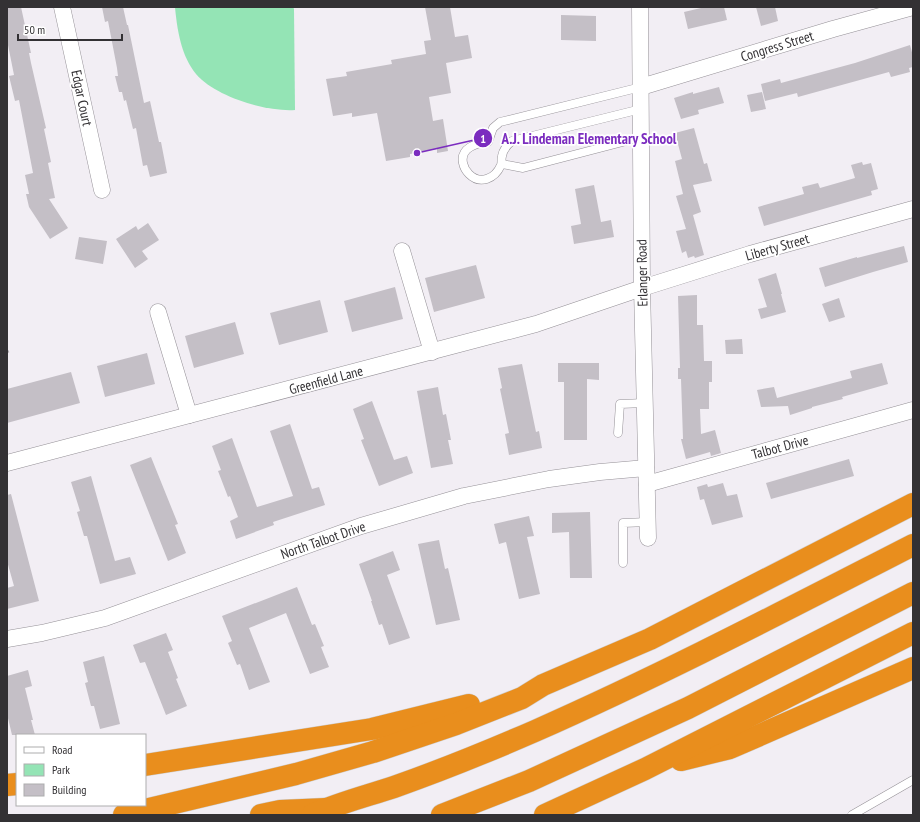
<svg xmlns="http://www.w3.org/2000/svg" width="920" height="822" font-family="'PT Sans Narrow',sans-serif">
	<rect width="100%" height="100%" fill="#f2eef4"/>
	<path fill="#94e4b5" d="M175,7H293L294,9L295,110C266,112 216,97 196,74C181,56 177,29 175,7Z"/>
	<g fill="#c4bfc6">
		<path d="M7,7H21L31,53H29L31,63L46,128L44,129L51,162L48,163L55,198L49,199L68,228L50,239L29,207L26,194H29L25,175L33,173L19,100L15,101L9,76L14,75L7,40Z"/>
		<path d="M102,7H123L127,25H128L144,103L150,101L159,142H161L167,173L150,177L147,165L143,166L136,128L133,129L126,100L124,101L122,92H119L115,76H118L117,68L108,21L105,22Z"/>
		<path d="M425,7H450L455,37L468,35L472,58L446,63L451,93L429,97L433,121L443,119L448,151L437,153V149L410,154V157L386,161L377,113L352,117V113L333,116L326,79L347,76L346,72L392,64L391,60L426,54L424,41L431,40Z"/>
		<path d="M700,7H724L727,20L688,29L684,12L701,8Z"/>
		<path d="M756,7H775L778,21L761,26Z"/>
		<path d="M561,15L596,16V41L561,40Z"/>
		<path d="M910,45L913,56V67L909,68L910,72L891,77L889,72L798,97L797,93L765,101L761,84L780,79L781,83L855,63Z"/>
		<path d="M719,87L724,103L698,110L699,114L681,119L674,98L693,92V94Z"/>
		<path d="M762,92L766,109L751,112L747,95Z"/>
		<path d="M694,128L704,164L707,163L712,181L693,185L701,212L693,215L704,255L695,258L694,256L688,258L686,251L682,253L676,231L686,229L676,196L683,194L675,161L682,159L675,133Z"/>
		<path d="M862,162L863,165L871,163L878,189L871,191L872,195L764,226L758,207L804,194L802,187L818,183L820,188L855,178L851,165Z"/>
		<path d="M594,185L601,222L611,220L614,237L574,244L571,226L581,224L575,189Z"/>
		<path d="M148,223L159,240L142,251L148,259L135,268L116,239L136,226L138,230Z"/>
		<path d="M79,237L107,241L103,264L75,259Z"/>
		<path d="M904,246L908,262L873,272L825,287L819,268L857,257V258Z"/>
		<path d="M476,265L485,298L434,312L425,278Z"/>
		<path d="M776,273L782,294H781L786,312L761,319L758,309L767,307L758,279Z"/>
		<path d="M395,287L403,319L352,332L344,301Z"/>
		<path d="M697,295V325H703L704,361H712V382H709V409H700L701,434L715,430L721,453L711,456L710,452L686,459L681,439H683L681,379H678V368H680L678,296Z"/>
		<path d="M839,298L845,317L829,322L822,304Z"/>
		<path d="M320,300L328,332L279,345L270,313Z"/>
		<path d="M235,322L244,354L194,368L185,336Z"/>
		<path d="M742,339L743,354H726L725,340Z"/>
		<path d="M147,353L155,384L105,397L97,366Z"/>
		<path d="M558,363H599V380L587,379V440H564V382H558Z"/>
		<path d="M882,363L888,384L842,397L843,399L812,407V408L790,415L788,406L761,407L757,390L774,387L777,398L852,378L850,371Z"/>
		<path d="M522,364L536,432L539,431L542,448L509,455L505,434L509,433L500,389L502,388L498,368Z"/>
		<path d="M71,372L80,403L7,423V389Z"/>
		<path d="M438,387L443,415L446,414L451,440H448L453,464L431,468L417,391Z"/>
		<path d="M372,401L394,460L407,456L413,473L379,486L361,440L364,439L353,409Z"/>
		<path d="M290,424L312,489L319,487L325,505L273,522L274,525L236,539L230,521L238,517L230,496L228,497L218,471L221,470L212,446L232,438L257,507L267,504L293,496L270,431Z"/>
		<path d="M151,457L178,524L175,525L186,553L168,561L130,465Z"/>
		<path d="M849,459L854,476L771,499L766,483Z"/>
		<path d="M91,476L115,561L130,557L136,574L100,584L87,536H84L77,512L80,511L71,482Z"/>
		<path d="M723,483L727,496L737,494L743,517L712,525L704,499L700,500L697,487L707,484L708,487Z"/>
		<path d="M11,494L39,601L7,609V588L14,586L7,561V495Z"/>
		<path d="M590,512L592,578H570L569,532L552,533V513Z"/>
		<path d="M529,516L534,536L527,537L540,594L519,599L506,542L499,544L494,524Z"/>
		<path d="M439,540L445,569L448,568L460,620L436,625L418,544Z"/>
		<path d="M393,551L400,570L387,575L410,638L389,645L382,624L379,625L371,601H372L359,564Z"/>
		<path d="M297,587L312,625L315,624L324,646L321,647L329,667L310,674L286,613L249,628L270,682L249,690L240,664L237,665L228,643L232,641L222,616Z"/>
		<path d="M166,633L173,650L168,652L178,678L176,679L187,706L166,715L145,662L140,663L133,645Z"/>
		<path d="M104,656L120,724L100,729L94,706H91L85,683L88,682L83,662Z"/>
		<path d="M28,670L32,686L25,688L33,720H31L35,735H12L7,714V676Z"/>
	</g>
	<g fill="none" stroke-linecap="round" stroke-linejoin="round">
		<defs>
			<g id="service">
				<path d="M641,87L500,122L493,128L488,142C476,143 460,148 463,163C464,168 466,171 469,174C480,185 495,179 501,165C502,162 501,160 502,156C503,150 507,145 512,141L641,109"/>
				<path d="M502,164L523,168L642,137"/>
				<path d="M618,433L620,404L645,403"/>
				<path d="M623,563V523L648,522"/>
				<path d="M852,815L913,780"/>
			</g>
			<g id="minor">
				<path d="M62,7L102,190"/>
				<path d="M640,7L642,288L648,538"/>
				<path d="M641,87L833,29L913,7"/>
				<path d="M402,251L432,352"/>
				<path d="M158,312L189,415"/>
				<path d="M7,463L536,324L642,288L750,254L913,209"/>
				<path d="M647,484L913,410"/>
				<path d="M7,639L42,633L105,618L361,526L464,496L549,479L600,472L646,468"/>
			</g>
			<g id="motorway">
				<path d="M681,760L730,748L913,668"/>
				<path d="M145,765L372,729L469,705"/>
				<path d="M7,785L17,784"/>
				<path d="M124,815L296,774L373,752L456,724L522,698L543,685L650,639L913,504"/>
				<path d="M261,815L280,811L326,809"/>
				<path d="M312,815C339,803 367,796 394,787C442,770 489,751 535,731C664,674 788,609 913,545"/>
				<path d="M442,815L529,781L688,708L913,593"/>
				<path d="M545,815L645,769L913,633"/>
			</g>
		</defs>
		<use href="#service" stroke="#959197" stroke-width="9"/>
		<use href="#minor" stroke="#959197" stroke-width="17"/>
		<use href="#motorway" stroke="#cecece" stroke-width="23"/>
		<path stroke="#aeaaaf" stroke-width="2.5" stroke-dasharray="2 3" stroke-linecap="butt" d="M7,352L11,350"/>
		<use href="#service" stroke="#fff" stroke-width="8"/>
		<use href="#minor" stroke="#fff" stroke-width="16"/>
		<use href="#motorway" stroke="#e98e1d" stroke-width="22"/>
	</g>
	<g text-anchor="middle" stroke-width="3.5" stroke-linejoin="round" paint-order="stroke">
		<g font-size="14" fill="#333134" stroke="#fff">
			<text transform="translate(777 46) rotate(-17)" y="5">Congress Street</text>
			<text transform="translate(82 98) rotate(78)" y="5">Edgar Court</text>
			<text transform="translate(777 247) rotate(-16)" y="5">Liberty Street</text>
			<text transform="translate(642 273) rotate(-91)" y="5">Erlanger Road</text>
			<text transform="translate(326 380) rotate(-15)" y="5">Greenfield Lane</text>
			<text transform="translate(780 447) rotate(-15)" y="5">Talbot Drive</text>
			<text transform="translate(323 540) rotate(-19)" y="5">North Talbot Drive</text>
		</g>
	</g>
	<path fill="none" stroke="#7b2cbf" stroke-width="1.5" d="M417 153L483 138"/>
	<g fill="#7b2cbf" stroke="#fff" stroke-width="1.5">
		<circle cx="417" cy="153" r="4"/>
		<circle cx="483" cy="138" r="10"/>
	</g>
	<g font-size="12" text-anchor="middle" font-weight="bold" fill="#fff">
		<text x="483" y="143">1</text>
	</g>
	<g font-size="15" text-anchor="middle" font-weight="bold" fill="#7b2cbf" stroke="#fff" stroke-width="3.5" stroke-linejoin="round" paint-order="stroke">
		<text x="589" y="144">A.J. Lindeman Elementary School</text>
	</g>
	<rect width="920" height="822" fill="none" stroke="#333134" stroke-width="16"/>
	<rect x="16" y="734" width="130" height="72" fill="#ffffff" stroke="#adadae"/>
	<rect x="24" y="747" width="20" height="6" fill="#ffffff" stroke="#adadae"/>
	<text x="52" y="754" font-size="12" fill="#333134">Road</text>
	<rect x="24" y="764" width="20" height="12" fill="#94e4b5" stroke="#adadae"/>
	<text x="52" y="774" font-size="12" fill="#333134">Park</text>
	<rect x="24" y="784" width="20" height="12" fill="#c4bfc6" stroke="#adadae"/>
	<text x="52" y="794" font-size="12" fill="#333134">Building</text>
	<path d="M18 34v6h104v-6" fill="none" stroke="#333134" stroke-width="2"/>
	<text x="24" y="34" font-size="12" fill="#333134" stroke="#ffffff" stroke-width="3" paint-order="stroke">50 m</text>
</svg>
